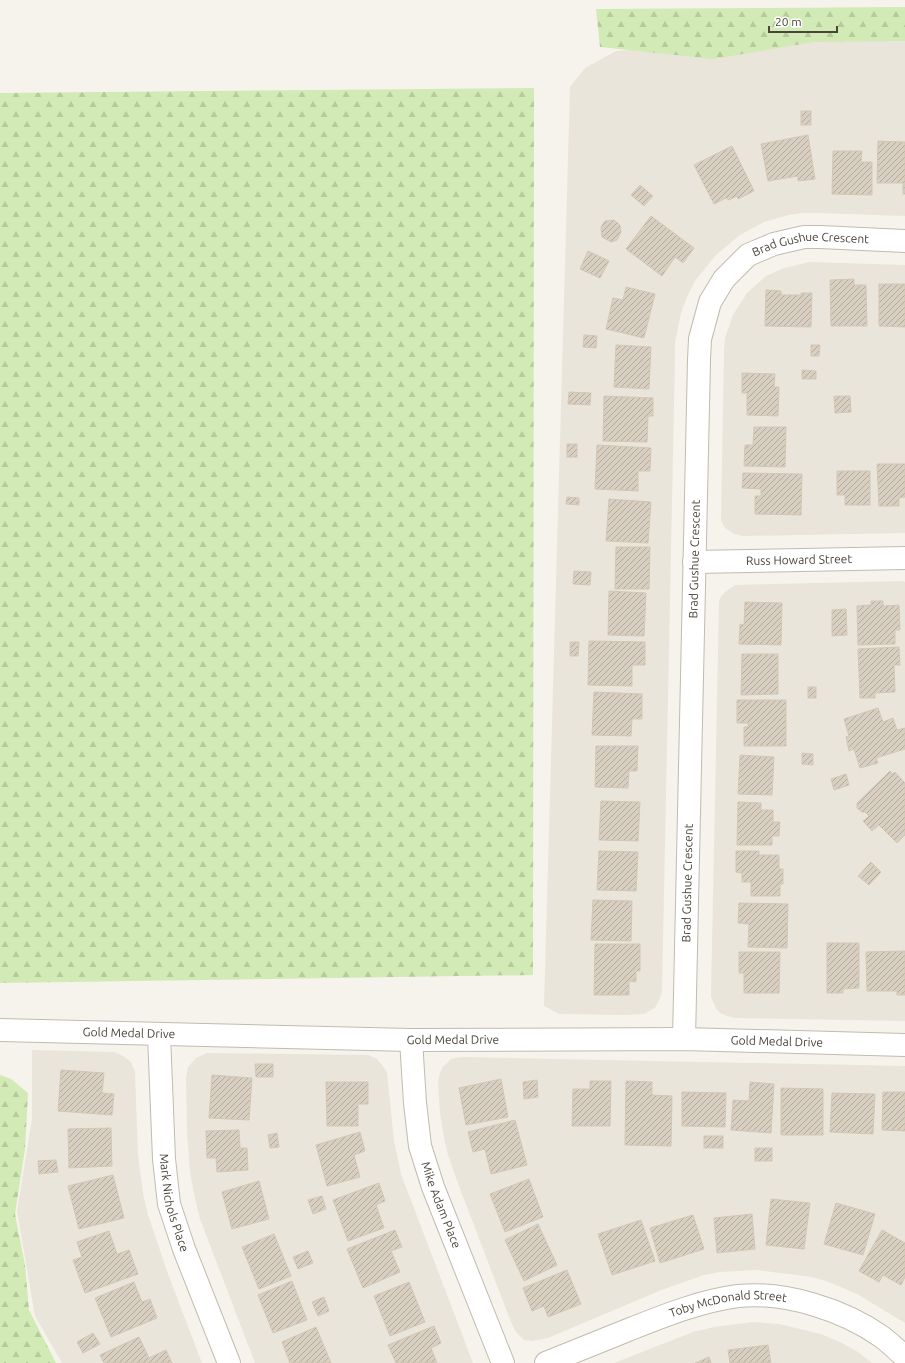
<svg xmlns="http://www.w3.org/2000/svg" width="905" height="1363" font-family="Ubuntu,sans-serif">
	<defs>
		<pattern id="forest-firs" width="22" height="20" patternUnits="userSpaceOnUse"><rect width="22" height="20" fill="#d2eab5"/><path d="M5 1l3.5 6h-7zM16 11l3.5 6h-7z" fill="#b6ca9c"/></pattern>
		<pattern id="building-hatch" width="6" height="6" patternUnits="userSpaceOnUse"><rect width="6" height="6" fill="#d8cfc1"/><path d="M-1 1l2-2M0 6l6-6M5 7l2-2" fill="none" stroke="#b1aa9e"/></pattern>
	</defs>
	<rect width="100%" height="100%" fill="#f6f3ec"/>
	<g fill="#eae5da">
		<path d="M905,36V216L819,213H803L789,215L764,222L740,235L716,255L695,281L687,297L681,313L675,343V356L662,992L660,998L655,1008L644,1014L624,1015L559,1014L544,1006L570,87L585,68L616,51L725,42Z"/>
		<path d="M810,262L905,265V533L743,536L734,534L725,528L721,520L724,351L725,338L729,326L733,315L747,293L766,276L784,268Z"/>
		<path d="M902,581L905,582V1021L734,1018L727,1016L720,1013L716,1008L711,997V993L719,602L720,598L725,592L735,585Z"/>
		<path d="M32,1050L114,1052L123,1056L131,1062L135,1072L138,1155L143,1193L148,1215L168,1274L202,1363H62L35,1316L17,1211L32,1119Z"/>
		<path d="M207,1053L368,1055L377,1059L382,1065L387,1072L394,1141L401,1174L473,1363H255L200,1219L194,1194L190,1172L187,1131L186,1078L188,1067L196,1058Z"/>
		<path d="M461,1057L905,1066V1323L857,1294L829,1282L812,1277L756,1270L720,1272L704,1275L659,1291L548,1338L532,1341L524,1340L516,1332L511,1322L457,1181L448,1155L444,1138L440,1113L438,1084L439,1076L443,1067L451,1059Z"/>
		<path d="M754,1322L779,1324L821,1334L842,1343L858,1352L872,1363H614L693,1332L714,1327Z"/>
	</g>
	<g fill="url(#forest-firs)">
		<path d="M905,7V41L814,42L713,59L600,47L596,9Z"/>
		<path d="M534,88L533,975L0,983V93Z"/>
		<path d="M0,1075L11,1079L28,1093L25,1149L15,1214L25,1265L29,1310L56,1363H0Z"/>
	</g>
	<g fill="url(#building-hatch)" stroke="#d3c7b4">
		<rect x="801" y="111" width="10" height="14"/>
		<path d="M808,135L815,179L798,181V176L768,181L761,144Z"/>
		<path d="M878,141L905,142V194H903V183H877Z"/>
		<path d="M732,146L754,191L738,199L737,196L729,200L726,198L714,204L694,165Z"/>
		<path d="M833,151H862L861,162H872V195L832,194Z"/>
		<path d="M640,185L653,196L644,206L631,195Z"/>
		<path d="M651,216L694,248L683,263L675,257L662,276L626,249Z"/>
		<path d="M614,220L620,225L621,232L617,240L611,242L602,237L601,227L605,221Z"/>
		<path d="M588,251L609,261L600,278L580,269Z"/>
		<path d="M854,279V285H866L867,326H831L830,280Z"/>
		<path d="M879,284H905V327L879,326Z"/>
		<path d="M626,287L655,294L644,338L606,329L613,298L623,300Z"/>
		<path d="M766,290L781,291V295H801V293H812L811,327L765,326Z"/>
		<path d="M584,335L597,336L596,348L583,347Z"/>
		<path d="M616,345L651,347L649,389L614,387Z"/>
		<path d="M811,345H820L819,356H811Z"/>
		<path d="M802,370L816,371V379H802Z"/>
		<path d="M742,373L775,374L774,387H779L778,416L747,415V393H742Z"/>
		<path d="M569,392L591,393L590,405L568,404Z"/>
		<path d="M604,396L653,398V416H648L647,442L603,441Z"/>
		<path d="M834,396H850L851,412L835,413Z"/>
		<path d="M754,427H786L785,467L744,466L745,445H753Z"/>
		<rect x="567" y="444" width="10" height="13"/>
		<path d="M597,445L651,448L650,471H638V491L595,489Z"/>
		<path d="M877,464H905V497L899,498V506H879Z"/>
		<path d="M837,471H870V505H845V495H837Z"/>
		<path d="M743,473L802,474L801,515L755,514V496H761V489L742,488Z"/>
		<path d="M567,497L579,498V505L566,504Z"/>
		<path d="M609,499L651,502L648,543L606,541Z"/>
		<path d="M616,547H650L649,589H615Z"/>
		<path d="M574,571L591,572L590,585L573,584Z"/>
		<path d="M609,591L646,593L644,636L608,635Z"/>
		<path d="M871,601H883V606L899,605L900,630H895V644L858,645L857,606L871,605Z"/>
		<path d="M745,602L782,603L781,645L739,644L740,624L744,625Z"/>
		<path d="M846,609L847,635L832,636V610Z"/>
		<path d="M589,641L645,642V665H632V686L588,685Z"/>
		<path d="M570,642H579L578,656H570Z"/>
		<path d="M899,647L900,665H894L895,692L875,693V698H860L858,649Z"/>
		<path d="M742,654H778V694L741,695Z"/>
		<rect x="808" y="687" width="8" height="11"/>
		<path d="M594,692L642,694V719H632L631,736L592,735Z"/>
		<path d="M737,700H786V746H744V727H748V723H737Z"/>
		<path d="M878,708L883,722L893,718L897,730L905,728V749L876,758L878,763L860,768L854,749L849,751L846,737L849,736L844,719Z"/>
		<path d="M596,746H638L637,771H629L628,788L595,787Z"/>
		<path d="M802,753L813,754V765L802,764Z"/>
		<path d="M740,755L774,757L772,795L738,794Z"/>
		<path d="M890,771L893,774L895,772L905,783V835L897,843L879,825L872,831L863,821L869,816L865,812H862L857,808V803Z"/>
		<path d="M846,774L849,785L834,790L831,779Z"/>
		<path d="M601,801L640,802L638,841L599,840Z"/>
		<path d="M738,802L761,803V810H773V822H780L779,836H772V845H737Z"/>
		<path d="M599,851L638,852L636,891L597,890Z"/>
		<path d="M736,851H759V855H779V869H783V884H780V896H751V882H742V873L736,872Z"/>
		<path d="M871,862L881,872L869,885L858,876Z"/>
		<path d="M593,900L632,901L631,941L591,940Z"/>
		<path d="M739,903L788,904L787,948L748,947L749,924L738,923Z"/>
		<path d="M827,943H859V988L843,989V993H827Z"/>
		<path d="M595,944H640V971H636V982L629,981V995H594Z"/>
		<path d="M905,951V995H897V991H867L866,952Z"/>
		<path d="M739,952H780L779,993H744V973H739Z"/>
		<path d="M255,1064H273V1077H256Z"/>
		<path d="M61,1070L104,1073L102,1093L114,1094L112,1115L58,1111Z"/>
		<path d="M212,1075L252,1078L249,1120L209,1118Z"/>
		<path d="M501,1079L508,1117L466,1125L459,1088Z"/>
		<path d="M537,1080L538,1097L524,1099L523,1082Z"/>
		<path d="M590,1081H611L610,1126H572L573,1089H590Z"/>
		<path d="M626,1081L652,1082V1095L672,1096L671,1146L625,1145Z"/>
		<path d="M326,1082H368V1104H358V1126H327Z"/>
		<path d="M750,1082L774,1084L771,1133L731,1130L733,1100L749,1101Z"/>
		<path d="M781,1088L823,1089V1135H781Z"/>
		<path d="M682,1092L726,1093L725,1127L682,1126Z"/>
		<path d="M883,1092H905V1131L882,1130Z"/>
		<path d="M832,1093L875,1094L873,1134L830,1132Z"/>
		<path d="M515,1120L527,1165L491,1174L485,1149L473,1152L468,1132Z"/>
		<path d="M111,1128L112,1166L69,1168L68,1129Z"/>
		<path d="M239,1130L240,1148H247L248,1170L217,1172L216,1158H207L206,1131Z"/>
		<path d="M360,1132L365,1151L354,1155L360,1177L327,1186L316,1145Z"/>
		<path d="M277,1133L279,1147L270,1148L268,1135Z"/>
		<rect x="704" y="1136" width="19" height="12"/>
		<rect x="755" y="1148" width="17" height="13"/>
		<path d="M56,1160L58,1172L39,1174L38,1161Z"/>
		<path d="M113,1175L124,1218L79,1229L68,1186Z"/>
		<path d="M529,1179L543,1217L505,1232L490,1194Z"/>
		<path d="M259,1181L269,1219L232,1229L222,1192Z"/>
		<path d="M379,1183L385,1201L376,1205L384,1228L348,1241L333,1200Z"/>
		<path d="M322,1196L326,1209L313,1214L308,1200Z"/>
		<path d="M771,1199L810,1203L804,1249L766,1245Z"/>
		<path d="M836,1203L875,1214L863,1255L824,1244Z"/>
		<path d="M752,1214L755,1249L717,1253L714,1218Z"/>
		<path d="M693,1215L704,1249L660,1263L650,1228Z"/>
		<path d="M641,1220L655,1261L612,1275L598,1234Z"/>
		<path d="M538,1224L557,1265L524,1281L505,1240Z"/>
		<path d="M395,1230L402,1247L391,1251L400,1272L363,1288L347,1249Z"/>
		<path d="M882,1230L905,1243V1277L901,1285L883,1275L879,1282L859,1271Z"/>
		<path d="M109,1231L117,1254L129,1250L138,1274L85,1293L73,1260L82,1257L77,1242Z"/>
		<path d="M274,1234L291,1276L259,1289L242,1247Z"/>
		<path d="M308,1251L313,1263L298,1269L293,1257Z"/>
		<path d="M567,1270L581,1304L548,1317L544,1306L532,1311L523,1288Z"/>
		<path d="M292,1281L307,1320L273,1333L258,1295Z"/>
		<path d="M134,1282L142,1302L150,1299L157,1318L111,1337L95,1298Z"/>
		<path d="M409,1282L425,1322L390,1336L374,1296Z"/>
		<path d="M324,1297L329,1311L318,1316L312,1302Z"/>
		<path d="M434,1326L441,1343L431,1348L437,1363H396L388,1345Z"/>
		<path d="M316,1327L331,1363H290L282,1342Z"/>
		<path d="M93,1333L100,1344L83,1353L77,1342Z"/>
		<path d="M139,1337L149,1358L166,1350L172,1363H104L100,1355Z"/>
		<path d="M768,1345L771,1363H730L728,1350Z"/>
		<path d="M709,1357L711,1363H695Z"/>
	</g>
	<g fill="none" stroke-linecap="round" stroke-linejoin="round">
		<defs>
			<g id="minor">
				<path id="s1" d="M694,562L905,558"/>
				<path id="s2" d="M0,1030L411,1040L684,1039L905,1045"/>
				<path id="s3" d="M159,1035L164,1159L169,1204L184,1249L229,1363"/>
				<path id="s4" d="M684,1039L699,360L700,339L710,302L724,279L748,255L774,244L804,237H820L905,241"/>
				<path id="s5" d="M411,1040L415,1103L420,1146L433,1187L503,1363"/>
				<path id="s6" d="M546,1363C573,1352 601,1341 628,1330C663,1316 700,1301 738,1296C785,1291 844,1310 882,1337C890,1343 897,1350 905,1357"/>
			</g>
		</defs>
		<use href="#minor" stroke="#c2bbae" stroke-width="24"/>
		<use href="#minor" stroke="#fff" stroke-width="22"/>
	</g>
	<g text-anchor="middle" stroke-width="4" stroke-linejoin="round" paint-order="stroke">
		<g font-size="12" fill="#4b4439" stroke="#fff">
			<text dy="4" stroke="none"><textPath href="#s4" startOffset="864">Brad Gushue Crescent</textPath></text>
			<text dy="4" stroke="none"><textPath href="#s4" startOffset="480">Brad Gushue Crescent</textPath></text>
			<text dy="4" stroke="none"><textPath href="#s1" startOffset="105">Russ Howard Street</textPath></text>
			<text dy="4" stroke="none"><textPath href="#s4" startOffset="156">Brad Gushue Crescent</textPath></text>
			<text dy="4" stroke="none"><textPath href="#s2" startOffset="129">Gold Medal Drive</textPath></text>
			<text dy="4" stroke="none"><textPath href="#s2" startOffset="453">Gold Medal Drive</textPath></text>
			<text dy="4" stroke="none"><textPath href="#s2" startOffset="777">Gold Medal Drive</textPath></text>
			<text dy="4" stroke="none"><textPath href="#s3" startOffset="169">Mark Nichols Place</textPath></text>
			<text dy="4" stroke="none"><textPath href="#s5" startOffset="169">Mike Adam Place</textPath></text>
			<text dy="4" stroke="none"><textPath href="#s6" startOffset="193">Toby McDonald Street</textPath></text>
		</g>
	</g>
	<path d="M769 26v6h68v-6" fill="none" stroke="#4b4439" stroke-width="2"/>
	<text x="775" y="26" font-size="12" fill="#4b4439" stroke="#ffffff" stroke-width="3" paint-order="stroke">20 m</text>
</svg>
